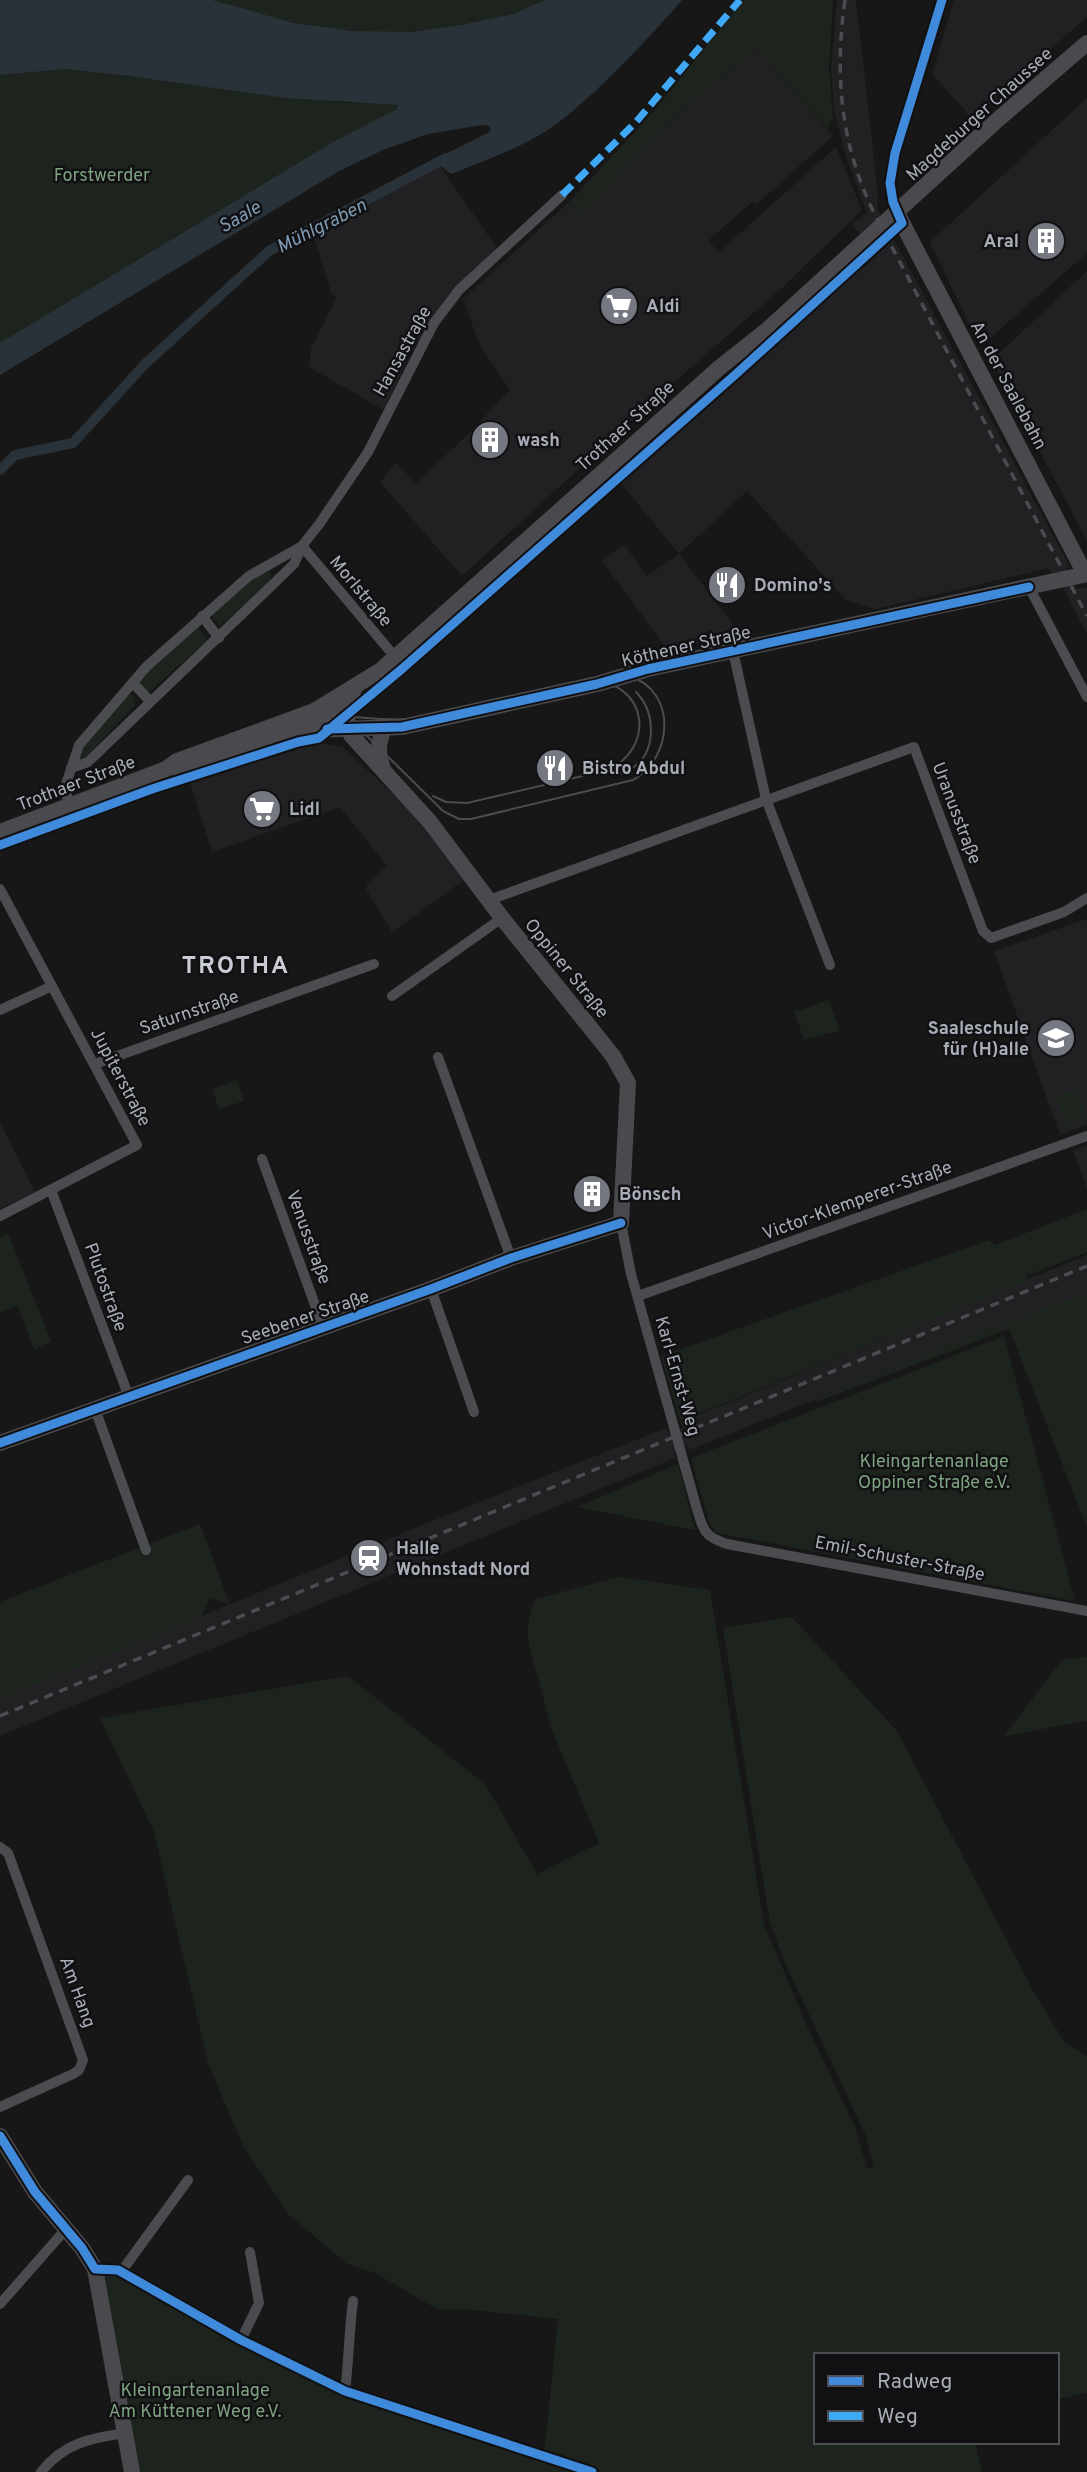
<svg xmlns="http://www.w3.org/2000/svg" width="1087" height="2472" font-family="Overpass,sans-serif">
	<rect width="100%" height="100%" fill="#171717"/>
	<g fill="#212123">
		<path d="M837,0H856L878,194L877,208L1070,567L1066,568L1077,589L1087,587V634L1065,591L1048,568L876,609L846,600L747,491L679,554L741,634L667,649L602,561L624,544L647,576L679,554L620,482L805,316L877,256L852,224L867,213L846,156L834,110L831,68Z"/>
		<path d="M954,0H1087V17L973,119L932,74Z"/>
		<path d="M757,49L833,136L757,204L752,202L708,241L719,252L836,147L862,210L783,287L654,400L462,576L380,482L396,462L416,483L464,438L510,390L480,346L463,299L569,202L581,214L676,115Z"/>
		<path d="M1087,98V253L980,347L930,242Z"/>
		<path d="M439,165L497,248L459,290L422,347L415,342L384,410L309,367L311,349L337,297L331,293L312,230Z"/>
		<path d="M1087,271V541L992,360Z"/>
		<path d="M313,742L343,747L427,826L464,880L392,932L366,889L368,883L387,866L340,807L212,852L190,782Z"/>
		<path d="M1087,919V1124L1060,1135L994,951Z"/>
		<path d="M0,1122L35,1192L0,1209Z"/>
		<path d="M1087,1145V1188L1073,1150Z"/>
		<path d="M1087,1255V1293L1007,1322L690,1450L688,1445L674,1451L675,1458L0,1736V1699L432,1521L666,1428L669,1434L683,1428L681,1422Z"/>
	</g>
	<g fill="#1d241e">
		<path d="M211,0H545C473,37 366,39 288,21C262,15 237,7 211,0Z"/>
		<path d="M744,0H833L829,68L833,119L827,128L757,49L676,115L581,215L569,202L649,117Z"/>
		<path d="M67,69L344,103H421L0,350V75Z"/>
		<path d="M271,572L270,581L220,626L211,615L259,575Z"/>
		<path d="M198,627L207,640L149,692L139,683L153,666Z"/>
		<path d="M131,694L135,699V705L87,756L78,761L81,750L124,697Z"/>
		<path d="M829,1000L840,1031L804,1039L794,1012Z"/>
		<path d="M237,1080L244,1101L219,1109L212,1089Z"/>
		<path d="M1077,1089L1087,1119L1066,1126L1056,1096Z"/>
		<path d="M1087,1209V1252L1026,1276L1029,1280L680,1421L661,1356L989,1240L995,1245Z"/>
		<path d="M8,1233L51,1341L34,1350L18,1306L0,1312V1237Z"/>
		<path d="M1087,1293V1527L1009,1329L819,1401L817,1398L1007,1322Z"/>
		<path d="M1004,1336L1075,1601L717,1533L709,1523L691,1458Z"/>
		<path d="M678,1464L695,1530L577,1507Z"/>
		<path d="M200,1524L230,1605L210,1598L201,1617L0,1699V1602Z"/>
		<path d="M620,1577L710,1590L764,1925L808,2028L855,2127L867,2169L874,2167L866,2136L785,1963L770,1923L723,1628L792,1617L897,1731L1035,1994L1065,2043L1087,2056V2393L1057,2399V2355H816V2442H975L982,2472H602L544,2455L558,2319L473,2310L437,2309L375,2273L347,2264L288,2214L243,2146L208,2063L154,1832L100,1718L348,1676L485,1784L537,1874L599,1843L552,1730L529,1645C526,1628 529,1615 535,1599Z"/>
		<path d="M1087,1657V1721L1004,1736L1062,1660Z"/>
		<path d="M100,2273H113L371,2405L579,2472H136Z"/>
	</g>
	<path fill="#2a3239" d="M0,0H212L294,23L352,31L412,32L461,25L513,14L545,0H682C648,39 603,87 563,119C532,144 487,160 451,174L433,160L488,133L491,129L489,126L482,125L428,134L383,150L339,171L0,375V343L335,141L397,109L399,105L286,98L128,76L67,69L0,75Z"/>
	<g fill="none" stroke-linecap="round" stroke-linejoin="round">
		<path stroke="#2a3239" stroke-width="10" d="M0,470L15,455L73,443L144,365L269,251L446,158"/>
		<g stroke="#4b4c50" stroke-width="10">
			<path d="M897,213L893,202L890,183L895,153L942,0"/>
			<path d="M302,546L395,657"/>
			<path d="M1029,587L1087,697"/>
			<path d="M202,616L219,638"/>
			<path d="M733,651L766,799L830,965"/>
			<path d="M133,683L150,701"/>
			<path d="M71,768L88,762L294,564L302,546L320,523L368,452L434,323L459,290L562,195"/>
			<path d="M68,806L66,784L79,745L147,666L249,576L302,546"/>
			<path d="M0,889L137,1145L0,1216"/>
			<path d="M489,900L914,747L983,931L991,938L1064,912L1087,898"/>
			<path d="M392,996L502,918"/>
			<path d="M0,1010L52,986"/>
			<path d="M438,1057L511,1258"/>
			<path d="M95,1064L374,964"/>
			<path d="M262,1159L323,1327"/>
			<path d="M51,1190L129,1397"/>
			<path d="M621,1223L631,1274L696,1506C703,1529 703,1536 727,1544L1087,1611"/>
			<path d="M431,1289L474,1412"/>
			<path d="M638,1296L1087,1136"/>
			<path d="M95,1409L146,1550"/>
			<path d="M0,1847L8,1853L83,2060L79,2070L73,2074L0,2107"/>
			<path d="M95,2269L118,2270L241,2340L345,2391L540,2455"/>
			<path d="M121,2272L188,2180"/>
			<path d="M0,2304L66,2229"/>
			<path d="M241,2340L259,2303L250,2252"/>
			<path d="M345,2391C349,2360 349,2331 353,2301"/>
			<path d="M41,2472C64,2443 91,2438 125,2433"/>
		</g>
		<g stroke="#4a4a4e" stroke-width="16">
			<path d="M897,213L1085,574"/>
			<path d="M308,730L402,727L597,684L648,669L1087,574"/>
			<path d="M176,769L208,763L308,730L351,706"/>
			<path d="M383,769C377,753 378,744 384,728"/>
			<path d="M0,832L166,769L177,761L314,711L381,670L659,422L719,368L767,330L995,122L1087,43"/>
			<path d="M0,1443L431,1289L511,1258L621,1223L628,1083L613,1056L502,918L430,822L351,735L345,711L355,687"/>
			<path d="M0,2136L35,2192L82,2248L95,2269L132,2472"/>
		</g>
		<g stroke="#4b4c4f" stroke-width="2">
			<path d="M618,775C625,772 632,769 638,764C657,745 654,710 636,692"/>
			<path d="M433,796L446,802L467,803L608,770C657,746 646,683 593,681"/>
			<path d="M0,829L304,717C340,712 373,722 409,719L602,676C611,675 621,673 629,676C678,691 673,758 633,780L471,819H459L443,811L367,736C355,728 342,720 328,720C297,719 264,736 236,746C156,774 79,805 0,834"/>
		</g>
		<g stroke="#4b4c4f" stroke-width="3.5" stroke-dasharray="9 7" stroke-linecap="butt">
			<path d="M845,0C834,77 841,147 876,217L1087,616"/>
			<path d="M0,1716L1087,1266"/>
		</g>
		<path stroke="#3fa9f5" stroke-width="7" stroke-dasharray="14 7" stroke-linecap="butt" d="M562,195L636,122L740,0"/>
		<defs>
			<g id="cycleway">
				<path d="M327,729L402,727L597,684L648,669L1029,587"/>
				<path d="M0,845L152,789L298,742L319,738L403,668L736,374L902,223L893,202L890,183L895,153L942,0"/>
				<path d="M0,1443L431,1289L511,1258L621,1223"/>
				<path d="M0,2136L35,2192L82,2248L95,2269L118,2270L241,2340L345,2391L592,2472"/>
			</g>
		</defs>
		<use href="#cycleway" stroke="#111113" stroke-width="13"/>
		<use href="#cycleway" stroke="#408adc" stroke-width="9"/>
	</g>
	<defs>
		<symbol id="building-disc" viewBox="-11 -11 22 22"><circle r="9.5" fill="#757880" stroke="#111113"/><path d="M-4-6H4V6H1V3H-1V6H-4ZM-2.5-4.3h1.7v1.8h-1.7ZM.8-4.3h1.7v1.8H.8ZM-2.5-1h1.7V.8h-1.7ZM.8-1h1.7V.8H.8Z" fill="#fff"/></symbol>
		<symbol id="supermarket-disc" viewBox="-11 -11 22 22"><circle r="9.5" fill="#757880" stroke="#111113"/><path d="M-6-5.5h2.5l.6 2H6L4.5 2H-2.5L-4.4-4H-6ZM-1.5 3.2a1.3 1.3 0 1 0 .1 0ZM3 3.2a1.3 1.3 0 1 0 .1 0Z" fill="#fff"/></symbol>
		<symbol id="restaurant-disc" viewBox="-11 -11 22 22"><circle r="9.5" fill="#757880" stroke="#111113"/><path d="M-5-6h1v4h1v-4h1v4h1v-4h1v5L-1.5 .5V6h-2V.5L-5-1ZM5-6V6H3V1.5H1.5Q1.5-4 5-6Z" fill="#fff"/></symbol>
		<symbol id="school-disc" viewBox="-11 -11 22 22"><circle r="9.5" fill="#757880" stroke="#111113"/><path d="M0-5L7-2L0 1L-7-2ZM-4 1L0 2.5L4 1V4Q0 6-4 4Z" fill="#fff"/></symbol>
		<symbol id="station-disc" viewBox="-11 -11 22 22"><circle r="9.5" fill="#757880" stroke="#111113"/><path d="M-3-6H3Q5-6 5-4V2Q5 4 3 4L4.5 6H3L1.5 4h-3L-3 6H-4.5L-3 4Q-5 4-5 2V-4Q-5-6-3-6ZM-3.5-4v3h7v-3ZM-3.5 1v1.5H-2V1ZM2 1v1.5H3.5V1Z" fill="#fff"/></symbol>
	</defs>
	<g fill-rule="evenodd">
		<use href="#building-disc" x="1024" y="219" width="44" height="44"/>
		<use href="#supermarket-disc" x="597" y="284" width="44" height="44"/>
		<use href="#building-disc" x="468" y="418" width="44" height="44"/>
		<use href="#restaurant-disc" x="705" y="563" width="44" height="44"/>
		<use href="#restaurant-disc" x="533" y="746" width="44" height="44"/>
		<use href="#supermarket-disc" x="240" y="787" width="44" height="44"/>
		<use href="#school-disc" x="1034" y="1016" width="44" height="44"/>
		<use href="#building-disc" x="570" y="1172" width="44" height="44"/>
		<use href="#station-disc" x="347" y="1536" width="44" height="44"/>
	</g>
	<g text-anchor="middle" stroke-width="5" stroke-linejoin="round" paint-order="stroke">
		<g font-size="18" fill="#a8adb8" stroke="#111113">
			<text transform="translate(979 114) rotate(-42)" y="6">Magdeburger Chaussee</text>
			<text transform="translate(402 351) rotate(-61)" y="6">Hansastraße</text>
			<text transform="translate(1009 385) rotate(62)" y="6">An der Saalebahn</text>
			<text transform="translate(625 426) rotate(-42)" y="6">Trothaer Straße</text>
			<text transform="translate(361 591) rotate(50)" y="6">Morlstraße</text>
			<text transform="translate(686 646) rotate(-13)" y="6">Köthener Straße</text>
			<text transform="translate(76 783) rotate(-21)" y="6">Trothaer Straße</text>
			<text transform="translate(957 813) rotate(69)" y="6">Uranusstraße</text>
			<text transform="translate(567 968) rotate(51)" y="6">Oppiner Straße</text>
			<text transform="translate(189 1012) rotate(-19)" y="6">Saturnstraße</text>
			<text transform="translate(121 1077) rotate(62)" y="6">Jupiterstraße</text>
			<text transform="translate(857 1200) rotate(-20)" y="6">Victor-Klemperer-Straße</text>
			<text transform="translate(309 1237) rotate(70)" y="6">Venusstraße</text>
			<text transform="translate(106 1287) rotate(70)" y="6">Plutostraße</text>
			<text transform="translate(305 1317) rotate(-19)" y="6">Seebener Straße</text>
			<text transform="translate(678 1376) rotate(74)" y="6">Karl-Ernst-Weg</text>
			<text transform="translate(900 1558) rotate(11)" y="6">Emil-Schuster-Straße</text>
			<text transform="translate(78 1992) rotate(70)" y="6">Am Hang</text>
		</g>
		<g font-size="18" fill="#7fa381" stroke="#111113">
			<text x="102" y="181">Forstwerder</text>
			<text x="934" y="1467">Kleingartenanlage<tspan x="934" dy="21">Oppiner Straße e.V.</tspan></text>
			<text x="195" y="2396">Kleingartenanlage<tspan x="195" dy="21">Am Küttener Weg e.V.</tspan></text>
		</g>
		<g font-size="18" font-weight="bold" fill="#a8adb8" stroke="#111113" text-anchor="start">
			<text x="1019" y="247" text-anchor="end">Aral</text>
			<text x="646" y="312">Aldi</text>
			<text x="517" y="446">wa·sh</text>
			<text x="754" y="591">Domino's</text>
			<text x="582" y="774">Bistro Abdul</text>
			<text x="289" y="815">Lidl</text>
			<text x="1029" y="1034" text-anchor="end">Saaleschule<tspan x="1029" dy="21">für (H)alle</tspan></text>
			<text x="619" y="1200">Bönsch</text>
			<text x="396" y="1554">Halle<tspan x="396" dy="21">Wohnstadt Nord</tspan></text>
		</g>
		<g font-size="19" font-style="italic" fill="#7f9bb3" stroke="#111113">
			<text transform="translate(239 216) rotate(-30)" y="7">Saale</text>
			<text transform="translate(321 225) rotate(-27)" y="7">Mühlgraben</text>
		</g>
		<g font-size="24" font-weight="bold" letter-spacing="2" fill="#c9ccd4" stroke="#111113">
			<text x="236" y="973">TROTHA</text>
		</g>
	</g>
	<rect x="814" y="2353" width="245" height="91" fill="#111113" stroke="#4d4f55" stroke-width="2"/>
	<rect x="828" y="2376" width="35" height="10" fill="#408adc" stroke="#4d4f55" stroke-width="2"/>
	<text x="877" y="2388" font-size="21" fill="#a8adb8">Radweg</text>
	<rect x="828" y="2411" width="35" height="10" fill="#3fa9f5" stroke="#4d4f55" stroke-width="2"/>
	<text x="877" y="2423" font-size="21" fill="#a8adb8">Weg</text>
</svg>
